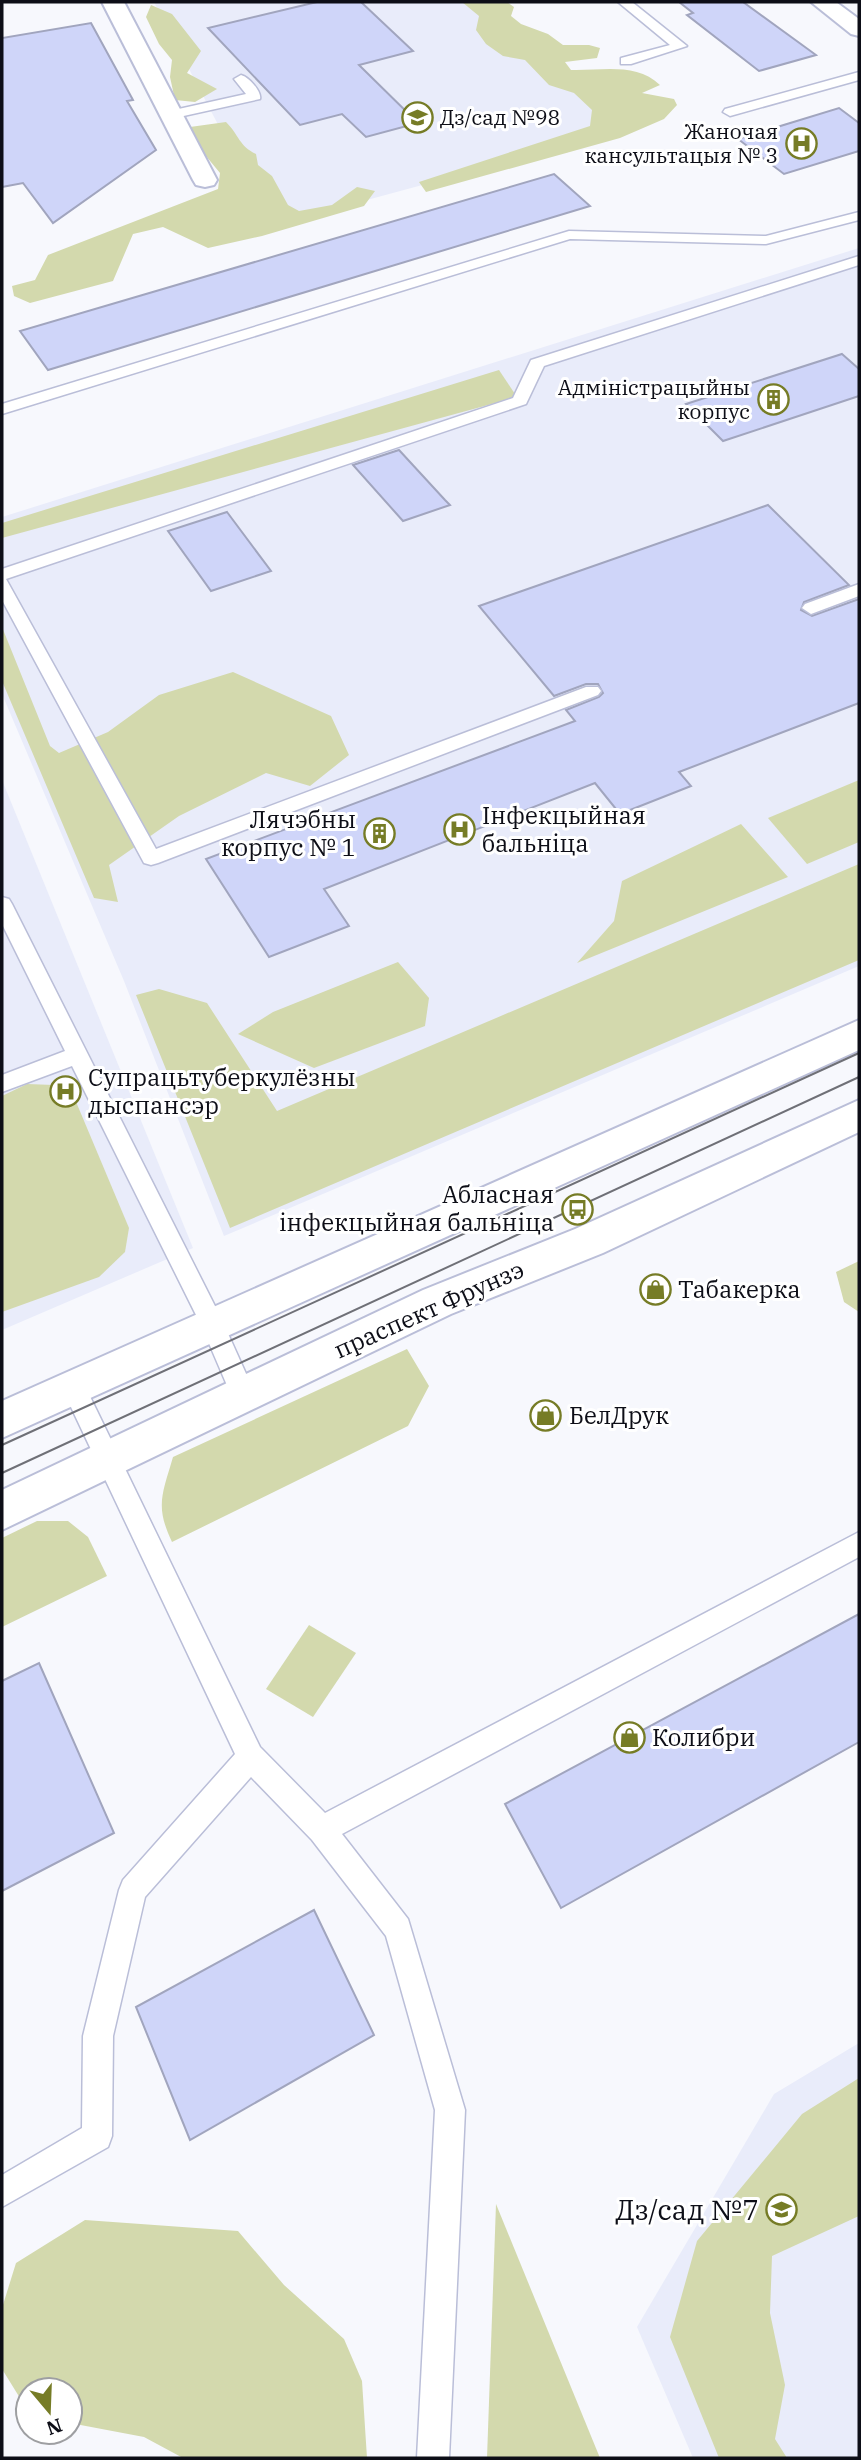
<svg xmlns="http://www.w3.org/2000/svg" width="861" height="2460" font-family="'IBM Plex Serif',serif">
	<rect width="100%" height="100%" fill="#f7f8fd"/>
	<g fill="#e9ecfa">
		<path d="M154,2H483L629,129L271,226Z"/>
		<path d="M859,248V966L224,1236L124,981L2,694V517Z"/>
		<path d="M2,780L193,1248L2,1330Z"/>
		<path d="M859,2043V2458H693L637,2327L774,2094Z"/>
	</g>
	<g fill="#d3d9ad">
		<path d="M462,2H507L514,7L511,16L521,24L548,34L563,45H589L600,48L597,58L565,62L571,70C601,71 636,62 660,85L642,93L674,99L677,105L664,119L620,138L426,192L419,182L590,126L592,110L574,93L549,85L525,60L503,56L486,44L476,30L479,16Z"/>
		<path d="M151,5L172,14L201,51L187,73L217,89L195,102L175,100L170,77L172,60L159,44L146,17Z"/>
		<path d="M226,122C239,135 239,146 256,154L258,165L272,176L288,205L299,211L332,205L357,187L375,191L364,206L262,236L208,248L163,227L133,234L113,281L30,303L14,296L12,286L35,280L48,255L218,189L220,173L201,150L190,127Z"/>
		<path d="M499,370L517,397L2,538V523Z"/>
		<path d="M2,627L50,746L59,753L108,732L159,695L233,672L331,716L349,755L310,786L266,773L179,816L109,865L118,902L94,898L2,681Z"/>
		<path d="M859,780V842L807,864L768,818Z"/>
		<path d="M741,824L788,877L577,963L614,921L622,881Z"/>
		<path d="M859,864V960L230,1228L136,995L159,989L207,1003L277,1111Z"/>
		<path d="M398,962L429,998L425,1026L314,1068L238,1034L273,1012Z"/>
		<path d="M27,1084L54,1085L74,1097L129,1228L125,1252L99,1277L2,1312V1096Z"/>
		<path d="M859,1261V1312L844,1302L836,1272Z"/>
		<path d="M407,1349L429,1386L408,1426L172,1542C155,1506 162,1495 173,1457Z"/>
		<path d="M37,1521H68L88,1537L107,1576L2,1627V1538Z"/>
		<path d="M309,1625L356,1653L313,1717L266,1689Z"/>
		<path d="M859,2078V2216L772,2256L770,2313L785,2385L775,2439L787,2458H719L670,2337L697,2241L802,2114Z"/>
		<path d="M496,2204L600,2458H487Z"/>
		<path d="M85,2220L238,2231L284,2285L344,2339L362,2381L367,2458H183L144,2437L70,2423V2390H28V2411L2,2369V2308L16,2263Z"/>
	</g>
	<g fill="#cfd5f9" stroke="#a1a5be" stroke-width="2">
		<path d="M317,2H361L413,51L359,65L418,123L366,137L342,114L300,125L208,28Z"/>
		<path d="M679,2H743L816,55L759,71L687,15L693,13Z"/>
		<path d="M91,23L133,100L127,101L156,150L53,223L23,183L2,187V38Z"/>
		<path d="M839,108L859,123V151L784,174L738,139Z"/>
		<path d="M554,174L590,206L48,370L20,331Z"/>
		<path d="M842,354L859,369V396L723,441L686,404Z"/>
		<path d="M399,450L445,500L450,505L403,521L353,465Z"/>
		<path d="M768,505L849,585L804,602L801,610L812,616L859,599V703L679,772L691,786L620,814L595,783L324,889L349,926L269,957L206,859L575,721L566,710L599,697L603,693L598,684H586L554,696L479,606Z"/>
		<path d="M227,512L271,571L211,591L168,531Z"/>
		<path d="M859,1614V1742L561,1908L505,1804Z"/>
		<path d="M39,1663L114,1833L2,1891V1681Z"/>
		<path d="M314,1910L374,2035L190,2140L136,2007Z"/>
	</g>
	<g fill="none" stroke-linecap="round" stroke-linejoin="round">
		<defs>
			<g id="service">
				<path d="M618,2H632L687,46L631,64H621V58L670,45Z"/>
				<path d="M859,72V80L730,116L723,112L725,109Z"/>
				<path d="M241,75C249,77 262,92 260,99L170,119L163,115L165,112L246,94L234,79Z"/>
				<path d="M859,212V220L766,244L570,239L2,414V404L569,231L766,236Z"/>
				<path d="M859,256V265L544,366L526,404L6,579L156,849L586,687H598L601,691L598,695L158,863L151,865L144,863L2,600V569L513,398L531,360Z"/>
				<path d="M859,584V596L811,614L802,608L805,604Z"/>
				<path d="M2,897L9,899L12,904L221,1318L256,1396L253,1404L244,1407L235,1404L202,1327L72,1066L2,1092V1075L65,1051L2,924Z"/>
				<path d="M74,1377L82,1380L260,1747L325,1813L859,1532V1557L342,1834L408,1919L465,2110L449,2458H417L435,2110L386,1936L312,1840L251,1777L145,1897L113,2036L112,2136L108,2147L2,2207V2175L82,2128L83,2036L119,1890L123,1880L235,1754L62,1388L66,1380Z"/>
			</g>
			<g id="minor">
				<path d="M102,2H124L217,180L214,185L205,187L196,185L193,180Z"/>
				<path d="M811,2H836L859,19V36L851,34Z"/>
			</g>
			<g id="primary">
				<path d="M859,1020V1050L2,1438V1401Z"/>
				<path d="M859,1100V1132L603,1253L451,1314L2,1530V1490L423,1290L575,1229Z"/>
			</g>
		</defs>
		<use href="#service" stroke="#babed8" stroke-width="3"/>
		<use href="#minor" stroke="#babed8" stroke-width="4"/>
		<use href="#primary" stroke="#babed8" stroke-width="4"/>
		<use href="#service" fill="#fff" fill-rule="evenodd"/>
		<use href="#minor" fill="#fff" fill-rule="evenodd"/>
		<use href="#primary" fill="#fff" fill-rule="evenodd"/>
		<g stroke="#6f7077" stroke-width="2">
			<path d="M2,1445L859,1053"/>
			<path d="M2,1473L859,1077"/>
		</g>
	</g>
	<defs>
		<symbol id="school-ring" viewBox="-11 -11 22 22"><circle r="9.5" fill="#fff" stroke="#767c26" stroke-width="1.5"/><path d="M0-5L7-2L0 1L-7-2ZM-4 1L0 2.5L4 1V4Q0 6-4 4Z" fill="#767c26"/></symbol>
		<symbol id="hospital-ring" viewBox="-11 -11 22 22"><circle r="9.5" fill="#fff" stroke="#767c26" stroke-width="1.5"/><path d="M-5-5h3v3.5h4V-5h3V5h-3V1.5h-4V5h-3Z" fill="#767c26"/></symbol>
		<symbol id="building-ring" viewBox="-11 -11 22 22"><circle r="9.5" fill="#fff" stroke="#767c26" stroke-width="1.5"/><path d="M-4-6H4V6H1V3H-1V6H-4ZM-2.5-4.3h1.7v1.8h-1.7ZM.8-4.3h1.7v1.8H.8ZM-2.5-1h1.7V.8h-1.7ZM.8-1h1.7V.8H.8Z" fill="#767c26"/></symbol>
		<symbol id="bus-ring" viewBox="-11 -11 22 22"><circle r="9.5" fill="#fff" stroke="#767c26" stroke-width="1.5"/><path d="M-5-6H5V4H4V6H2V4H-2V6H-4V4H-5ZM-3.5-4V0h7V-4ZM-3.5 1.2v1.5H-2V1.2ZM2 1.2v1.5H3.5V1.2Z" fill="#767c26"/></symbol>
		<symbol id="shop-ring" viewBox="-11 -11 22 22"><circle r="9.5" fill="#fff" stroke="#767c26" stroke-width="1.5"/><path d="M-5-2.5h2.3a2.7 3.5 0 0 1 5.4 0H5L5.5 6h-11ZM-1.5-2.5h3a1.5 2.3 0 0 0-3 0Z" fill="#767c26"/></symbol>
	</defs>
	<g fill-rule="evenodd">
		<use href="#school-ring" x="400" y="100" width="35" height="35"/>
		<use href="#hospital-ring" x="784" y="126" width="35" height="35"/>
		<use href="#building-ring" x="756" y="382" width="35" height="35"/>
		<use href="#hospital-ring" x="442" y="812" width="35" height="35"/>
		<use href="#building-ring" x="362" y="816" width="35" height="35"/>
		<use href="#hospital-ring" x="48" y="1074" width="35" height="35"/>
		<use href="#bus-ring" x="560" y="1192" width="35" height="35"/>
		<use href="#shop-ring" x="638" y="1272" width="35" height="35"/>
		<use href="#shop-ring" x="528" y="1398" width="35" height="35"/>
		<use href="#shop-ring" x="612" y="1720" width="35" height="35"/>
		<use href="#school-ring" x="764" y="2192" width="35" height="35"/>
	</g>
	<g text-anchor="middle" stroke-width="6" stroke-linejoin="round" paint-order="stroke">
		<g font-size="21" fill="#0d0e17" stroke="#fff" text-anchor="end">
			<text x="440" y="125" text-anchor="start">Дз/сад №98</text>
			<text x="778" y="139">Жаночая<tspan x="778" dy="24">кансультацыя № 3</tspan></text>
			<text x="750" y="395">Адміністрацыйны<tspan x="750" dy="24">корпус</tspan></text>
		</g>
		<g font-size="24" fill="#0d0e17" stroke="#fff" text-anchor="start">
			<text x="482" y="824">Інфекцыйная<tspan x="482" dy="28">бальніца</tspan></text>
			<text x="356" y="828" text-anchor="end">Лячэбны<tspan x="356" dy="28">корпус № 1</tspan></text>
			<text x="88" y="1086">Супрацьтуберкулёзны<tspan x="88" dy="28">дыспансэр</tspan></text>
			<text x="554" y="1203" text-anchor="end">Абласная<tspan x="554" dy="28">інфекцыйная бальніца</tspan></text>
			<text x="678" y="1298">Табакерка</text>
			<text x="569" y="1424">БелДрук</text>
			<text x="652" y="1746">Колибри</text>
		</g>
		<g font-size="24" fill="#0d0e17" stroke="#fff">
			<text transform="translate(429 1310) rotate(-24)" y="8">праспект Фрунзэ</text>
		</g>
		<g font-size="28" fill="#0d0e17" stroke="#fff" text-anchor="end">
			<text x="759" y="2220">Дз/сад №7</text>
		</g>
	</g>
	<rect width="861" height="2460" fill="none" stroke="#0d0e17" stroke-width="7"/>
	<g transform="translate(49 2411) rotate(161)"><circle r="33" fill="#ffffff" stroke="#9e9fa2" stroke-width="2"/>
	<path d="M0-5L12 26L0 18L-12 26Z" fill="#767c26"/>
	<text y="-10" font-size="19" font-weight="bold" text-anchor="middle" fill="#0d0e17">N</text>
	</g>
</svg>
